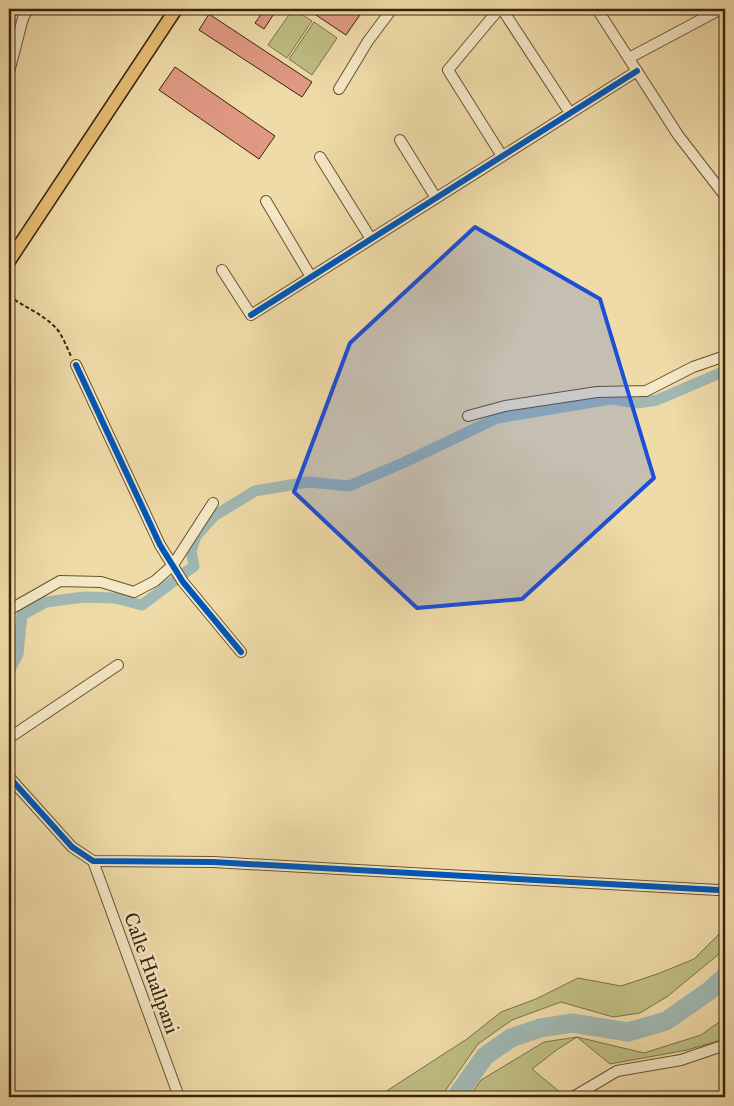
<svg xmlns="http://www.w3.org/2000/svg" width="734" height="1106" font-family="'IM FELL Great Primer',serif">
	<rect width="100%" height="100%" fill="#efdba8"/>
	<filter id="stains"><feTurbulence type="fractalNoise" baseFrequency=".004" numOctaves="4"/><feColorMatrix values="0 0 0 0 .2 0 0 0 0 .09 0 0 0 0 .02 0 0 0 .5 -.17"/></filter>
	<radialGradient id="worn" r=".72"><stop offset=".6" stop-color="#630" stop-opacity="0"/><stop offset="1" stop-color="#630" stop-opacity=".3"/></radialGradient>
	<g fill="#bfbe84" stroke="#7c7146">
		<path d="M293,9L312,21L287,58L268,45Z"/>
		<path d="M314,22L337,38L312,75L289,59Z"/>
		<path d="M725,928V949L668,996L640,1013L613,1017L561,1002L512,1020L478,1044L441,1097H380L385,1092L467,1039L501,1012L536,999L578,978L621,986L660,973L694,959Z"/>
		<path d="M725,1018V1039L687,1050L610,1064L577,1037L558,1049L532,1069L561,1093L555,1097H469L481,1080L544,1042L577,1037L644,1053L701,1035Z"/>
	</g>
	<g fill="none" stroke-linecap="round" stroke-linejoin="round">
		<path stroke="#a0b8b4" stroke-width="11" d="M9,671L18,654L22,615L46,602L84,597L115,598L142,605L194,566L191,551L196,536L214,516L255,491L308,482L349,486L405,462L497,418L611,399L638,403L657,400L725,371"/>
		<path stroke="#a0b8b4" stroke-width="19" d="M456,1097L485,1056L511,1038L540,1028L572,1023L628,1032L666,1021L709,991L725,977"/>
	</g>
	<g fill="#df9983" stroke="#392409">
		<path d="M265,9H277L264,29L255,23Z"/>
		<path d="M307,9H364L346,35Z"/>
		<path d="M209,14L312,82L302,97L199,30Z"/>
		<path d="M175,67L275,136L259,159L159,90Z"/>
	</g>
	<g fill="none" stroke-linecap="round" stroke-linejoin="round">
		<defs>
			<g id="minor">
				<path d="M499,9L448,70L502,156"/>
				<path d="M502,9L570,113"/>
				<path d="M597,9L678,135L725,196"/>
				<path d="M629,58L721,9"/>
				<path d="M9,72L23,18L28,9"/>
				<path d="M339,89L368,41L392,9"/>
				<path d="M400,140L436,198"/>
				<path d="M320,157L371,239"/>
				<path d="M266,201L311,277"/>
				<path d="M222,270L251,315L637,71"/>
				<path d="M76,365L160,545L183,582L241,652"/>
				<path d="M468,416L505,406L597,392L646,391L693,367L725,356"/>
				<path d="M9,610L60,581L101,582L134,592L155,581L173,565L213,503"/>
				<path d="M9,738L118,665"/>
				<path d="M9,777L72,847L93,861L213,862L663,887L718,890L725,888"/>
				<path d="M93,861L179,1097"/>
				<path d="M573,1097L617,1071L681,1060L725,1045"/>
			</g>
			<path id="major" d="M9,261L176,9"/>
		</defs>
		<use href="#minor" stroke="#665231" stroke-width="12"/>
		<use href="#major" stroke="#392409" stroke-width="15"/>
		<path stroke="#392409" stroke-width="2" stroke-dasharray="4 2.5" stroke-linecap="butt" d="M9,296C24,307 43,314 56,328C62,334 67,348 71,356"/>
		<use href="#minor" stroke="#f5e8c6" stroke-width="10"/>
		<use href="#major" stroke="#e8be74" stroke-width="12"/>
		<defs>
			<g id="cycleway">
				<path d="M251,315L637,71"/>
				<path d="M76,365L160,545L183,582L241,652"/>
				<path d="M9,777L72,847L93,861L213,862L663,887L718,890L725,888"/>
			</g>
		</defs>
		<use href="#cycleway" stroke="#f5e8c6" stroke-width="9"/>
		<use href="#cycleway" stroke="#0057b8" stroke-width="6"/>
	</g>
	<path fill="#1d4ed8" fill-opacity="0.2" stroke="#1d4ed8" stroke-width="4" stroke-linejoin="round" d="M475,227L600,299L654,478L522,599L417,608L294,492L350,343Z"/>
	<g text-anchor="middle" stroke-width="5" stroke-linejoin="round" paint-order="stroke">
		<g font-size="20" fill="#392409" stroke="#f5e8c6">
			<text transform="translate(152 973) rotate(70)" y="7">Calle Huallpani</text>
		</g>
	</g>
	<rect width="734" height="1106" fill="none" stroke="#efdba8" stroke-width="30"/>
	<rect x="10" y="10" width="714" height="1086" fill="none" stroke="#392409" stroke-width="2.5"/>
	<rect x="15" y="15" width="704" height="1076" fill="none" stroke="#392409"/>
	<rect width="100%" height="100%" filter="url(#stains)"/>
	<rect width="100%" height="100%" fill="url(#worn)"/>
</svg>
